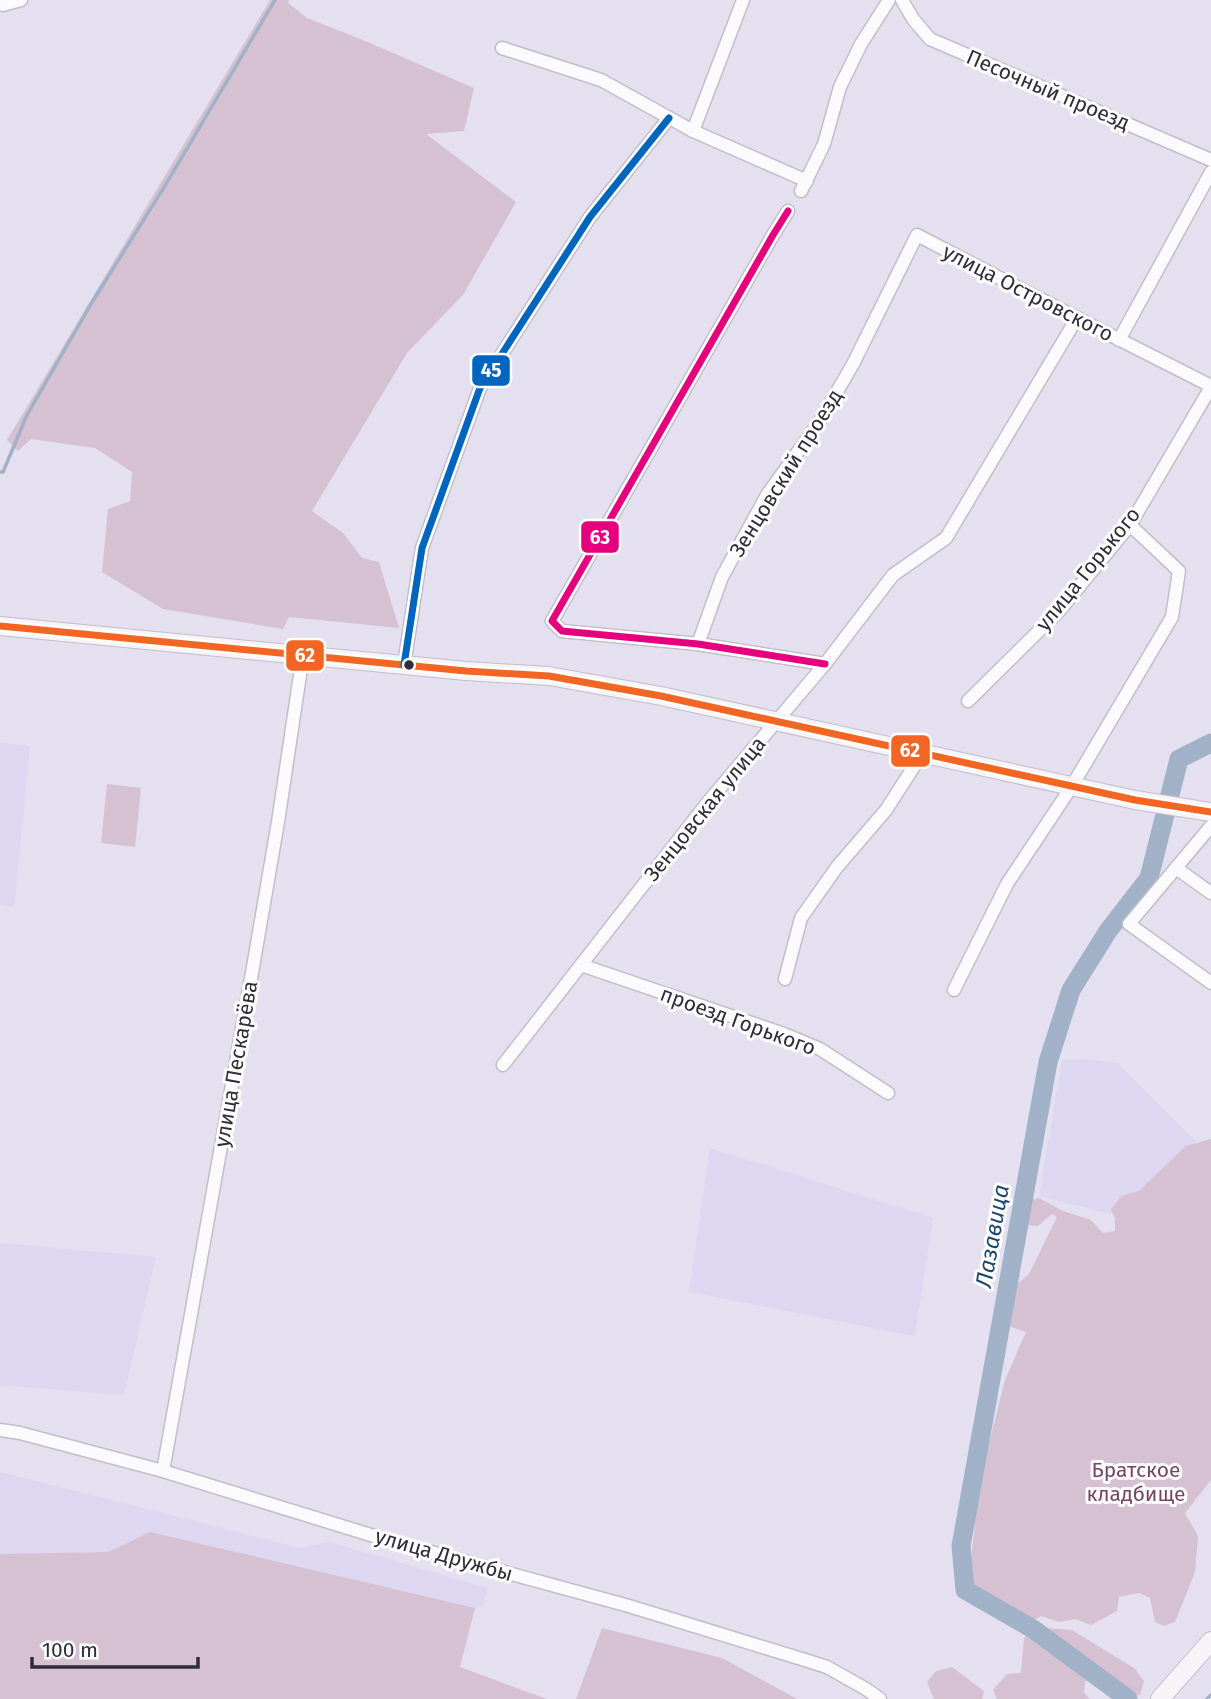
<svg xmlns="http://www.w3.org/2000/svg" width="1211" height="1699" font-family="'Fira Sans',sans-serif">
	<rect width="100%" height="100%" fill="#e4e0ef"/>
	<g fill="#ddd7f1">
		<path d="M0,743L30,746L14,907L0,905Z"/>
		<path d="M1084,1059L1118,1063L1196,1141L1140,1221L1039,1196L1062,1060Z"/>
		<path d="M710,1148L933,1218L915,1336L689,1292Z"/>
		<path d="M0,1243L156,1257L124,1395L0,1385Z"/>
		<path d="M0,1472L301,1548L329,1542L488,1588L483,1607L475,1608L150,1533L108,1552L0,1554Z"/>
	</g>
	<g fill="#d5c1d2">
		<path d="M270,0H289L288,3L307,18L363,40L474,88L464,131L426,134L516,202L463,295L407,353L312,511L343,533L362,558L379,562L399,628L289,617L283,629L163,609L102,572L108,509L130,501L132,472L95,448L31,439L18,451L7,440Z"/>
		<path d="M107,784L141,788L135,847L101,843Z"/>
		<path d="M1211,1139V1480L1185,1513L1198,1536L1195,1572L1175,1622L1164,1626L1155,1622L1150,1598L1139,1593L1119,1597L1117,1611L1091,1625L1075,1619L1059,1622L1041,1616L1029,1623C1018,1613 1010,1611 999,1603C989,1596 979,1590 968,1584L975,1525L969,1509L985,1459L1005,1380L1026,1332L1011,1327L1005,1317L1016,1285L1029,1274L1057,1217L1052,1214L1038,1226L1027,1225L1024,1212L1030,1200L1039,1198L1063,1211L1091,1220L1103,1233L1115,1231V1219L1111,1209L1122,1196L1139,1191L1186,1146Z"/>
		<path d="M150,1532L475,1608L460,1667L547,1699H0V1554L108,1552Z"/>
		<path d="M1036,1627L1072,1630L1134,1668L1144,1681L1140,1695L1131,1696L1098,1672L1085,1682L1084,1693L1090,1699H997L993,1690L1007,1674L1021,1673L1024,1638Z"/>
		<path d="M602,1628L722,1658L797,1699H576Z"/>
		<path d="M952,1667L984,1691L982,1699H934L927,1682L936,1671Z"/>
	</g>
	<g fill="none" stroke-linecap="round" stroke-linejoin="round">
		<g stroke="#a0b1c8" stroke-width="3.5">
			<path d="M0,472H3L27,415L91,304L163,189L275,0"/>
			<path d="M1207,1699L1211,1695"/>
		</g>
		<path stroke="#a0b1c8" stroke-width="19" d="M1128,1699L1033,1629L965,1590L961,1546L1048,1062L1071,990L1108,931L1149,878L1179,759L1211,743"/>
		<defs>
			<g id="street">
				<path d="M902,0L913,19L930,39L1211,160"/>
				<path d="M0,4L3,5L21,0"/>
				<path d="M502,48L601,80L693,131L807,181"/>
				<path d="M693,131L743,0"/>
				<path d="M801,191L824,144L840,87L861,44L889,0"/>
				<path d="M788,211L773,235L552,621L562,631L698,644L825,664"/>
				<path d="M1119,340L1211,172"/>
				<path d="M698,644L722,577L767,495L820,421L853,364L917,235L1077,318L1211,386"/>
				<path d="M404,665L422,548L480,388L590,217L669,118"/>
				<path d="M968,701L1059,611L1130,525L1211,387"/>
				<path d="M1211,826L1129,924L1211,983"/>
				<path d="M1176,868L1211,893"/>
				<path d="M581,965L784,1034L820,1049L888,1093"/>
				<path d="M785,979L801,918L837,867L886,810L922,754"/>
				<path d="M954,990L1007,884L1072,786L1172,617L1179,571L1130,525"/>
				<path d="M503,1065L708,802L825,664L893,575L946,538L1077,318"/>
				<path d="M0,1430L20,1433L163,1471L387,1540L629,1606L805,1660L827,1667L866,1689L880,1699"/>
				<path d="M163,1471L253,967L278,822L303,655"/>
			</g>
			<g id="secondary">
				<path d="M0,626L466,671L549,676L661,696L1135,800L1211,812"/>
				<path d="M1160,1699L1211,1641"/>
			</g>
		</defs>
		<use href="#street" stroke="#c1bec9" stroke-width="15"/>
		<use href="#secondary" stroke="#c1bec9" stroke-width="20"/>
		<use href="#street" stroke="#fbfafd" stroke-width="12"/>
		<use href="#secondary" stroke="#f7f4f9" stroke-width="18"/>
		<defs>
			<path id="bus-1" d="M0,626L466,671L549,676L661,696L1135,800L1211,812"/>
			<path id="bus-2" d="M788,211L773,235L552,621L562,631L698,644L825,664"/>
			<path id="bus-3" d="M404,665L422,548L480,388L590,217L669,118"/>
		</defs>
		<use href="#bus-1" stroke="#fff" stroke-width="12"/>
		<use href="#bus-2" stroke="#fff" stroke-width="12"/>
		<use href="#bus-3" stroke="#fff" stroke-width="12"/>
		<use href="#bus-1" stroke="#f26522" stroke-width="7"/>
		<use href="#bus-2" stroke="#e5007d" stroke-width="7"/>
		<use href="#bus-3" stroke="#0065bd" stroke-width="7"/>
	</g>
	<circle fill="#2f2d37" stroke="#fff" stroke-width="2.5" cx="409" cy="665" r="6"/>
	<g text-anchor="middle" stroke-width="6" stroke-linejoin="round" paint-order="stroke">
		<g font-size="21" fill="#2f2d37" stroke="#fff">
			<text transform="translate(1048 90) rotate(23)" y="7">Песочный проезд</text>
			<text transform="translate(1028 293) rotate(27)" y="7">улица Островского</text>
			<text transform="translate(786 473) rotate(-58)" y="7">Зенцовский проезд</text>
			<text transform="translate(1088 569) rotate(-51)" y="7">улица Горького</text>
			<text transform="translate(705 809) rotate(-51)" y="7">Зенцовская улица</text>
			<text transform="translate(738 1021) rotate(20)" y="7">проезд Горького</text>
			<text transform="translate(236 1064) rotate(-80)" y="7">улица Пескарёва</text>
			<text transform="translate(444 1555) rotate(16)" y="7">улица Дружбы</text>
		</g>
		<g font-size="21" fill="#764563" stroke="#fff">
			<text x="1136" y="1477">Братское<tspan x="1136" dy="24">кладбище</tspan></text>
		</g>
		<g font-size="23" font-style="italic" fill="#1f486e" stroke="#fff">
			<text transform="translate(992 1236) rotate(-80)" y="8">Лазавица</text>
		</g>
	</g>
	<g stroke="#fff" stroke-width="2.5">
		<rect x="471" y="354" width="40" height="33" rx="7" fill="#0065bd"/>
		<rect x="580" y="520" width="40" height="34" rx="7" fill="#e5007d"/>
		<rect x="285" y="639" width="40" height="33" rx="7" fill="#f26522"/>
		<rect x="890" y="734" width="41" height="34" rx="7" fill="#f26522"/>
	</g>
	<g font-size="19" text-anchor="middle" font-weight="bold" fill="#fff">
		<text x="491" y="377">45</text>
		<text x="600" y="544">63</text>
		<text x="305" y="662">62</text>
		<text x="910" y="757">62</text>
	</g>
	<path d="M32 1657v10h166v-10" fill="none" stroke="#2f2d37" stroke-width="3.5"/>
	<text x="42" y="1657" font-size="21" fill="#2f2d37" stroke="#ffffff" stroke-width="5" paint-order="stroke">100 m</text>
</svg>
